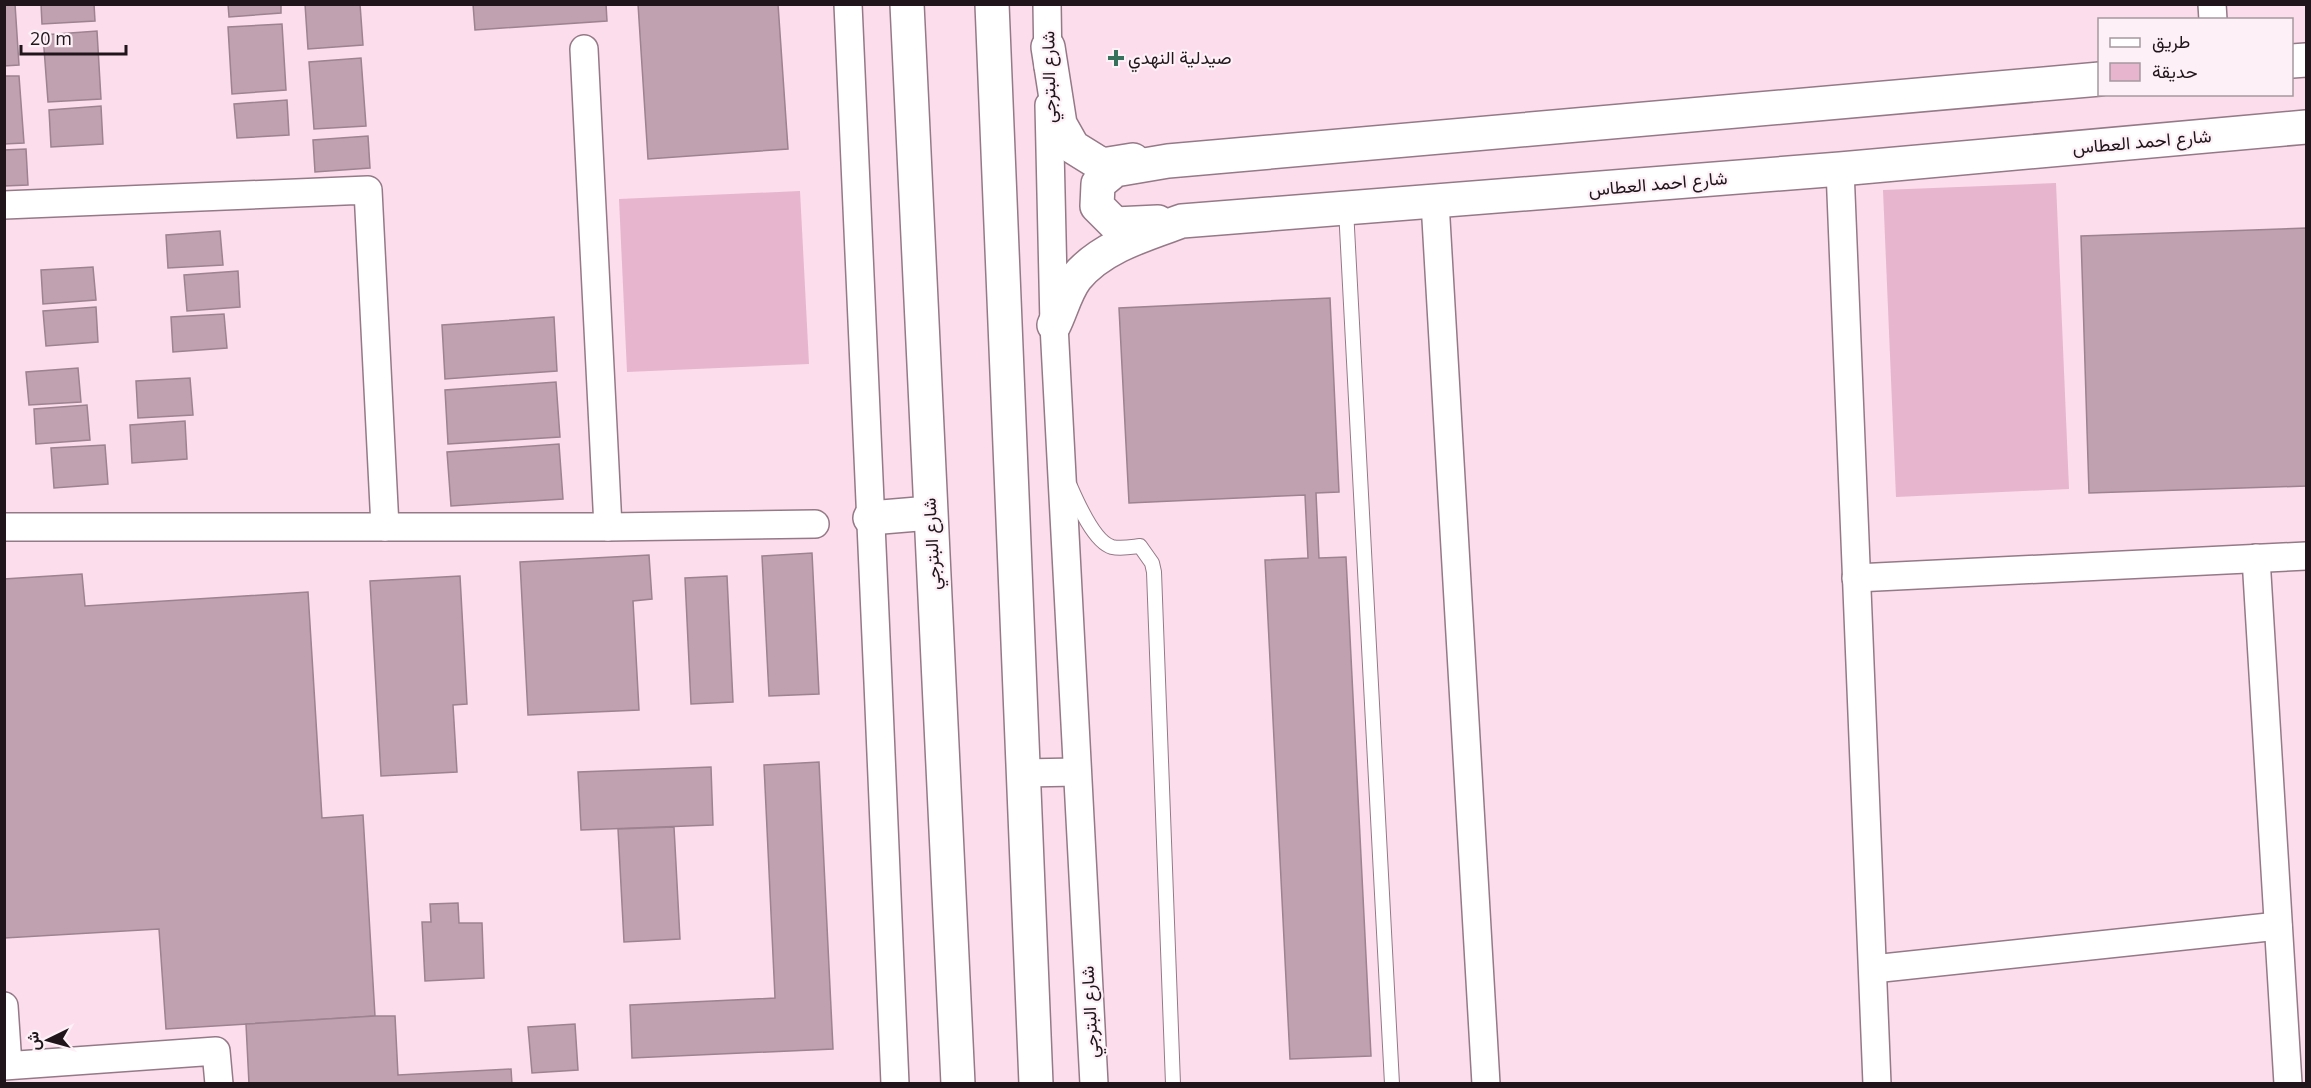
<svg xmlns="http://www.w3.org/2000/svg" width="2311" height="1088" font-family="'Open Sans',Vazirmatn,sans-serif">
	<rect width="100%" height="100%" fill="#fcddec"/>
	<g fill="#e7b5ce">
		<path d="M2056,183L2069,489L1896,497L1883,190Z"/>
		<path d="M800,191L809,364L627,372L619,199Z"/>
	</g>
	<g fill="#bfa1b0" stroke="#9e8290" stroke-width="1.5">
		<path d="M4,4H15L19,65L4,66Z"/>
		<path d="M41,4H94L95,21L42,24Z"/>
		<path d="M228,4H281V13L229,17Z"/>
		<path d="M305,4H360L363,45L308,49Z"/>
		<path d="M473,4H606L607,21L475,30Z"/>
		<path d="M638,4H778L788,149L648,159Z"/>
		<path d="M282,24L286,90L232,94L228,27Z"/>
		<path d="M97,31L101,99L48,102L43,35Z"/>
		<path d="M361,58L366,126L314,129L309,62Z"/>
		<path d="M4,76H19L24,143L4,144Z"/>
		<path d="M287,100L289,135L237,138L234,104Z"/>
		<path d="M101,106L103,144L51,147L49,110Z"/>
		<path d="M368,136L370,168L315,172L313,140Z"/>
		<path d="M26,149L28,185L4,186V150Z"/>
		<path d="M2306,228V486L2089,493L2081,236Z"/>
		<path d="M220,231L223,265L168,268L166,235Z"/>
		<path d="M93,267L96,300L43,304L41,270Z"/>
		<path d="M238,271L240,307L187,311L184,275Z"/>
		<path d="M1330,298L1339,492L1316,493L1319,558L1346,557L1371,1056L1290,1059L1265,560L1308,558L1305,495L1129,503L1119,308Z"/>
		<path d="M96,307L98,342L46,346L43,311Z"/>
		<path d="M224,314L227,348L173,352L171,317Z"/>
		<path d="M554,317L557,371L445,379L442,325Z"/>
		<path d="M78,368L81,402L29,405L26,372Z"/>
		<path d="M190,378L193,415L138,418L136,381Z"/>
		<path d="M556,382L560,437L448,444L445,390Z"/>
		<path d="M87,405L90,440L36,444L34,409Z"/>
		<path d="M185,421L187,459L132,463L130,425Z"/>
		<path d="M559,444L563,499L451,506L447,452Z"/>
		<path d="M105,445L108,484L54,488L51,448Z"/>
		<path d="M812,553L819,694L769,696L762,556Z"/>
		<path d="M649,555L652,599L633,601L639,710L528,715L520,562Z"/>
		<path d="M82,574L85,606L308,592L322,818L363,815L375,1016L166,1029L159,929L5,938L4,579Z"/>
		<path d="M460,576L467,704L453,705L457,772L381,776L370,581Z"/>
		<path d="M727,576L733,702L691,704L685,578Z"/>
		<path d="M819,762L833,1049L632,1058L630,1005L775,998L764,765Z"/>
		<path d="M711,767L713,825L581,830L578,772Z"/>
		<path d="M674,827L680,939L624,942L618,829Z"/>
		<path d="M458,903L459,923H482L484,978L425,981L422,922H431L430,904Z"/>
		<path d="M375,1016H395L398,1075L511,1069L512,1084H249L246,1024Z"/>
		<path d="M575,1024L578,1070L532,1073L528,1027Z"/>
	</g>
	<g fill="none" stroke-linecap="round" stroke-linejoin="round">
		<defs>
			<g id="lane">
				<path d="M1346,209L1392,1084"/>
				<path d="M1070,486C1077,502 1094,542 1112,547C1121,549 1131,547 1140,546L1152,563L1154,572L1173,1084"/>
			</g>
			<g id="street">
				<path d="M848,4C866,364 879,724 895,1084"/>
				<path d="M1047,4L1048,66"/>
				<path d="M2212,4L2213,20"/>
				<path d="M584,49L608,527"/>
				<path d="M1049,105L1054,325L1094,1084"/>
				<path d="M1840,169L1877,1084"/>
				<path d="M1435,202L1486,1084"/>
				<path d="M4,205L368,190L385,527"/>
				<path d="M4,527H608L815,524"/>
				<path d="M2256,558L2288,1084"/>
				<path d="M1856,578L2306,556"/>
				<path d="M1023,773L1077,772"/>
				<path d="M1873,969L2278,926"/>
				<path d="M4,1006L8,1065"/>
				<path d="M4,1066L216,1051L219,1084"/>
			</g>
			<g id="secondary">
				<path d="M907,4L958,1084"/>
				<path d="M992,4L1036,1084"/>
				<path d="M1048,47L1060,124L1073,147L1102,165L1133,160"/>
				<path d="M2292,61L2306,60"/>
				<path d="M1158,222L1115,224L1097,206L1098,184L1115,170L1168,161L2100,79"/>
				<path d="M1054,325C1061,311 1066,291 1076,278C1101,247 1146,234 1182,221L1840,169L2306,127"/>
				<path d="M870,518L930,513"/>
			</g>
		</defs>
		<use href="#lane" stroke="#957987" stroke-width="16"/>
		<use href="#street" stroke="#957987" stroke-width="30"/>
		<use href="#secondary" stroke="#957987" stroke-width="36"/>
		<use href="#lane" stroke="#fff" stroke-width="14"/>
		<use href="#street" stroke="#fff" stroke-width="27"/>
		<use href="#secondary" stroke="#fff" stroke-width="33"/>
	</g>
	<path fill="#36715b" stroke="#fdf0f6" stroke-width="2" d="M1113 49h6v6h6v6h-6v6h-6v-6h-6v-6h6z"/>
	<g text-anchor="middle" stroke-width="4.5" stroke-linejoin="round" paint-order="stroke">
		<g font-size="18" fill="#20151a" stroke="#fdf0f6" text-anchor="start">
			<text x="1128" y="64">صيدلية النهدي</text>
		</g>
		<g font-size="18" fill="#20151a" stroke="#fdf0f6">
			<text transform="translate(1049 77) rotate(-91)" y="6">شارع البترجي</text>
			<text transform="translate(2142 142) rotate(-5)" y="6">شارع احمد العطاس</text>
			<text transform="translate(1658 184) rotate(-5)" y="6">شارع احمد العطاس</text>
			<text transform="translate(932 544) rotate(-93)" y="6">شارع البترجي</text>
			<text transform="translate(1090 1012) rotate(-93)" y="6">شارع البترجي</text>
		</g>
	</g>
	<rect width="2311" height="1088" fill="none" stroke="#20151a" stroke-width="12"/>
	<rect x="2098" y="18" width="195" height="78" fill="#fdf0f6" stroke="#a5989e" stroke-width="1.5"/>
	<rect x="2110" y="38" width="30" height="9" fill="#ffffff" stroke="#a5989e" stroke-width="1.5"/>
	<text x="2152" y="48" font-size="18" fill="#20151a">طريق</text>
	<rect x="2110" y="63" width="30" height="18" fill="#e7b5ce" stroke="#a5989e" stroke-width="1.5"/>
	<text x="2152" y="78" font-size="18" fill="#20151a">حديقة</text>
	<g transform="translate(48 1040) rotate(265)" stroke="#fdf0f6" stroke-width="4.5" paint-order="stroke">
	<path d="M0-4.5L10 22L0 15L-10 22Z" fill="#20151a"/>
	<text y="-9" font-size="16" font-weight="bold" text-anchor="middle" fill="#20151a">ش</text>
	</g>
	<path d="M21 45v9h105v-9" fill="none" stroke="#20151a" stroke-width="3"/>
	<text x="30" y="45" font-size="18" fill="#20151a" stroke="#fdf0f6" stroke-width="4.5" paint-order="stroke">20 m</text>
</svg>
